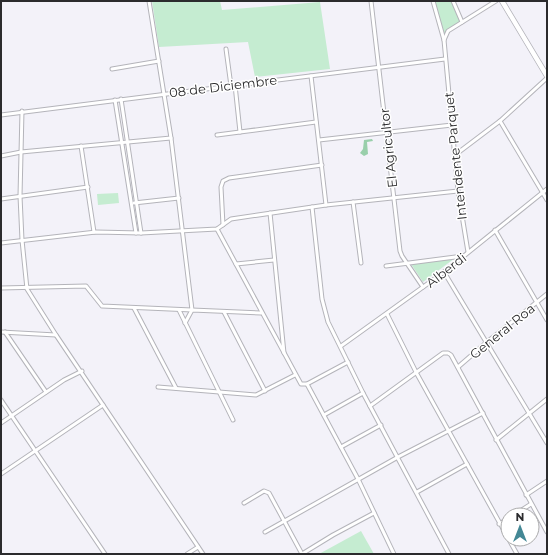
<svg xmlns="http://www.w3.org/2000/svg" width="548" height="555" font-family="Montserrat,sans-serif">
	<rect width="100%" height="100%" fill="#f3f2f9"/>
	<g fill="#c5ecd1">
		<path d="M152,1H220L222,10L320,2L330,69L255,77L248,42L159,47Z"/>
		<path d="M433,1H453L462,22L448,31L444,40Z"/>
		<path d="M118,193L119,203L98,205L97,194Z"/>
		<path d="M455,258L423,282L411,264Z"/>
		<path d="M361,531L374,554H319Z"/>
	</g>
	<path fill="#99cfab" d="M372,139L373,141L367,142L368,154L364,156L360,153L363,149L364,140Z"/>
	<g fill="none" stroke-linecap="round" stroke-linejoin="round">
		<defs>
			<g id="street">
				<path d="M371,1L400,251L402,256L423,287"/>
				<path d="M433,1L444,40"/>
				<path d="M453,1L462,22"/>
				<path d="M226,49L231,86"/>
				<path d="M112,69L159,61"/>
				<path d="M311,76L326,205"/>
				<path d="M235,85L240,132L316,122"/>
				<path d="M121,99L141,233"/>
				<path d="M115,100L136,233"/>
				<path d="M22,111L20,196L22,240L27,289L56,335L203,554"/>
				<path d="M1,115L445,59"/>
				<path d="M500,121L547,200"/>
				<path d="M217,135L240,132"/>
				<path d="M319,140L452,125"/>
				<path d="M81,146L94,232"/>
				<path d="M455,155L500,121L547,78"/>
				<path d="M1,156L21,152L171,138"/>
				<path d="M1,199L88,187"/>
				<path d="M353,202L361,263"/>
				<path d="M134,203L179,198"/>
				<path d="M312,207L322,299L328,322L363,393L449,554"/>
				<path d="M270,213L284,353"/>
				<path d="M223,225L221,187L223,181L229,178L322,165"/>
				<path d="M217,229L301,384H307L348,362"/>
				<path d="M495,230L547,320"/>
				<path d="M1,243L96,232L141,233L217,229L231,219L326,205L458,191"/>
				<path d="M468,252L458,191L444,40L448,31L496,1"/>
				<path d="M236,264L274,260"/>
				<path d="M386,266L463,256"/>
				<path d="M444,272L547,443"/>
				<path d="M1,288L86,286L102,306L192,310L171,138L149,1"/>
				<path d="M134,308L176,388"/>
				<path d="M179,310L233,420"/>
				<path d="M224,312L265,391"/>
				<path d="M387,314L417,374L517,554"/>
				<path d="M185,323L192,310L261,313"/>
				<path d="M1,332L56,335"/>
				<path d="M5,332L46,392"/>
				<path d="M341,346L444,272L547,189"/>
				<path d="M458,367L487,342L547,294"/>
				<path d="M307,384L358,479L394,554"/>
				<path d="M158,387L256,395L295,375"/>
				<path d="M1,400L105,554"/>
				<path d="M370,406L443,353H448L451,355L547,532"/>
				<path d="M324,415L363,393"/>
				<path d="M1,423L64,380L82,371"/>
				<path d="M496,440L547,399"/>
				<path d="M341,447L381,425"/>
				<path d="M1,474L103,405"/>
				<path d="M417,492L467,464"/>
				<path d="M526,495L547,481"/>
				<path d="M244,503L264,491L269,493L302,554"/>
				<path d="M514,515L531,504"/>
				<path d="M499,524L508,519"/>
				<path d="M265,532L398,457L483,413"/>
				<path d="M187,554L198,547"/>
				<path d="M302,554L333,535L374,513"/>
			</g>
			<path id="primary" d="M502,1L547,76"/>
		</defs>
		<use href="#street" stroke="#b4b4ba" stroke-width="5"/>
		<use href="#primary" stroke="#b4b4ba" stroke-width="6"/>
		<use href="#street" stroke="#fff" stroke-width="3"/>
		<use href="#primary" stroke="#fff" stroke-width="4.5"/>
	</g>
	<g text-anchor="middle" stroke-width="3" stroke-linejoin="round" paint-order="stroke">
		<g font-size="13" fill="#2b2b2d" stroke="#fff">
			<text transform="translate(223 86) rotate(-7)" y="5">08 de Diciembre</text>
			<text transform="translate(388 148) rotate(-96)" y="5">El Agricultor</text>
			<text transform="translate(455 156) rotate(-96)" y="5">Intendente Parquet</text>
			<text transform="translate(446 270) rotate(-38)" y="5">Alberdi</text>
			<text transform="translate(502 331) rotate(-39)" y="5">General Roa</text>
		</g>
	</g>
	<rect width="548" height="555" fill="none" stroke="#2b2b2d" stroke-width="4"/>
	<g transform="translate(520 527)"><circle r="19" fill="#ffffff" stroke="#aaaaab"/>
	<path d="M0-3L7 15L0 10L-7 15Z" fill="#448895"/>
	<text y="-6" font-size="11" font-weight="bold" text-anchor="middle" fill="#2b2b2d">N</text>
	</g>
</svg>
